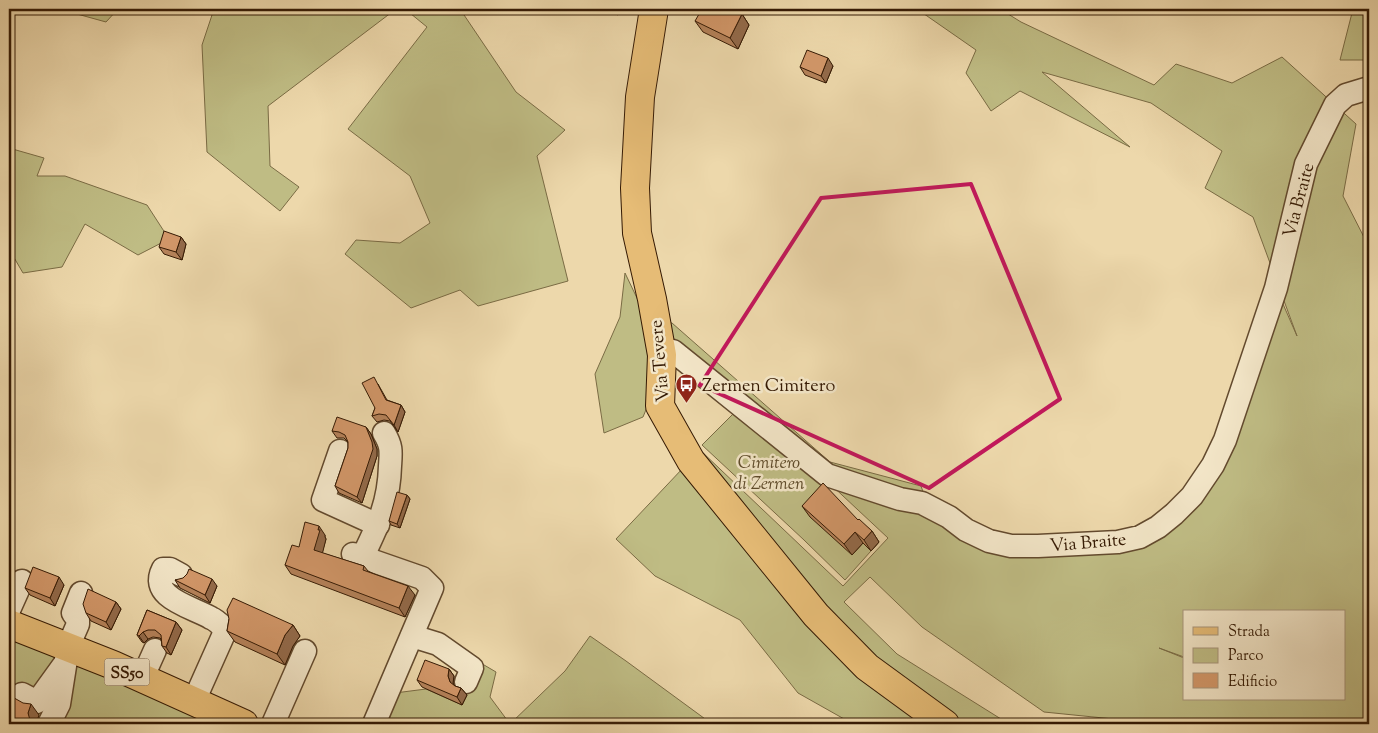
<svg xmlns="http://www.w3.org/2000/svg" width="1378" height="733" font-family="'Sorts Mill Goudy',serif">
	<rect width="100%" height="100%" fill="#edd8ab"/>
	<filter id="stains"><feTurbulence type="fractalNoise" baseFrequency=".004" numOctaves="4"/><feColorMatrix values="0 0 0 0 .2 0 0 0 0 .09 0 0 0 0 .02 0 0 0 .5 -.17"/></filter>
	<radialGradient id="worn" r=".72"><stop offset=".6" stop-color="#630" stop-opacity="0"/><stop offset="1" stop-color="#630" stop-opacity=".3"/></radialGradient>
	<g fill="#bfbc84" stroke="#7a6b44" fill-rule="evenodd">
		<path d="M59,9H118L106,22Z"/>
		<path d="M204,9H396L268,106L270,166L299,187L280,211L207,152L202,45L212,15Z"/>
		<path d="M405,9H460L516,92L565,130L537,156L568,281L478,306L460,290L411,308L345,254L356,240L400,243L430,223L410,176L348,129L427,27Z"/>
		<path d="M917,9H1000L1021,22L1154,85L1176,64L1232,83L1282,57L1356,124L1343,196L1369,247V724H1153V723L1044,712L922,627L870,577L844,602L897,654L1009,724H853L798,693L740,620L655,576L616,539L700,450L843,586L888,538L675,339L643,417L604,433L595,374L620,317L625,273L647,319L672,323L830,462L921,486L928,506L989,541L1118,542L1192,496L1276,288L1297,336L1253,217L1205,188L1222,151L1151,103L1042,72L1130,147L1020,91L991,111L966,73L976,50ZM1184,612H1344V699H1184V658L1159,648L1184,657Z"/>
		<path d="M1353,9H1369V60H1340Z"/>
		<path d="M9,148L44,158L37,176H65L147,205L169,239L138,255L85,224L62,267L23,273L9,249Z"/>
		<path d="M738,409L831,494L879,542L845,580L804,540L702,445Z"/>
		<path d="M9,635L217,724H9Z"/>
		<path d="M590,636L626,661L712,724H416L408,721L405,724H374L387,694L426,689L462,705L479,662L496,672L490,697L510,724L565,671Z"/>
	</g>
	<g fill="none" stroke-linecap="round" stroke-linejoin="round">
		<defs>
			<g id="minor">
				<path d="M661,349L673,351L827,475L900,499L922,503L949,517L966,530L989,541L1011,546H1038L1118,542L1140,537L1158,527L1174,514L1192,496L1213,465L1225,440L1276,288L1306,164L1335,105L1346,95L1369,88"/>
				<path d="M340,451L323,500L378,525"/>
				<path d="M353,554L422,578L432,588L374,724"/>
				<path d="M362,558C378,525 389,503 390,466C391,452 392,446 384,433"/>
				<path d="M181,575L170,569H163C148,598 193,607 211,618C216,620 220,624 224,628L223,636L194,701"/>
				<path d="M9,610L22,581"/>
				<path d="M412,636L438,644L472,668L466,682"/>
				<path d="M142,679L155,650"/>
				<path d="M22,694L37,702L63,666"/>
				<path d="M49,724L59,704L68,647L78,624V620L73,613L81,593"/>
				<path d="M273,724L305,651"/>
			</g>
			<g id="major">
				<path d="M654,9L640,97L635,188L637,233L652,299L662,355L660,406L691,461L816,615L867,667L945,724"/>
				<path d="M9,624L113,665L244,724"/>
			</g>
		</defs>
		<use href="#minor" stroke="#634a2e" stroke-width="25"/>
		<use href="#major" stroke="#351a04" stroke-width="30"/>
		<use href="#minor" stroke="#f3e6c8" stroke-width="22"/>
		<use href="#major" stroke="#e6bc76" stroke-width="28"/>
	</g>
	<g fill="#b5825a" stroke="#351a04">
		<path d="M609,9H623L618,15Z"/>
		<path d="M742,14L749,25L738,49L703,32L695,21Z"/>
		<path d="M833,66L826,83L805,75L800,67Z"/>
		<path d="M181,237L186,244L182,260L164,254L159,247Z"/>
		<path d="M378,384L387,400L401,405L405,412L398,432L390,421L384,420L377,422L372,416L375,408Z"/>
		<path d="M366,427L371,434L377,449V456L362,503L339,493L335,486L348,448V442L344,438H337L332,431Z"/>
		<path d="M407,495L410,499L400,528L391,525L389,521Z"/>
		<path d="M802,506L858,520L872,531L879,542L871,551L863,543L852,555L810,517Z"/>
		<path d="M325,535V537L326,539L322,553L364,566L368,571L415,595L405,617L291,574L285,565L299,547Z"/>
		<path d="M175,580L217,586L210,603L180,588Z"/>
		<path d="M64,585L55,606L30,595L25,588Z"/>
		<path d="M116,602L121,609L111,630L91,621L86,613Z"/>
		<path d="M147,610L176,622L182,630L171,655L167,653L162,646L161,639L160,638L153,637L148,639L144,643L142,642L137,635Z"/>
		<path d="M229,619L293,625L300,636L293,646L285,665L235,642L227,631Z"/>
		<path d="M449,669L454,676L453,683L454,685L455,686L461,688L467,695L462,705L422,687L417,680Z"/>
	</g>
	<g fill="#936a4a" stroke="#351a04">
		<path d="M614,9H623L618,15Z"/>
		<path d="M742,14L749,25L738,49L730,38Z"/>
		<path d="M828,58L833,66L826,83L821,76Z"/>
		<path d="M181,237L186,244L182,260L176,252Z"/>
		<path d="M401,405L405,412L398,432L394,425Z"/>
		<path d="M366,427L371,434L377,449V456L362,503L357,497Z"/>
		<path d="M407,495L410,499L400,528L397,524Z"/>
		<path d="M319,526L325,535V537L326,539L321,559L314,550Z"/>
		<path d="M872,531L879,542L871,551L864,540Z"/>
		<path d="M855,532L863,543L852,555L844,544Z"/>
		<path d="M9,552L14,560L9,573Z"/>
		<path d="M59,577L64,585L55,606L50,598Z"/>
		<path d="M212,579L217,586L210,603L205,595Z"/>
		<path d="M408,586L415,595L405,617L399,608Z"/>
		<path d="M116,602L121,609L111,630L106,622Z"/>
		<path d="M176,622L182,630L171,655L166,647Z"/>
		<path d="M293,625L300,636L293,646L285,665L277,654L285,635Z"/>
		<path d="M143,632L148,639L144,643L139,636Z"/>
		<path d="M449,669L454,676L453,683L455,689L450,682L448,676Z"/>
		<path d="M461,688L467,695L462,705L457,697Z"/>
		<path d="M31,704L39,715L36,724H29L28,713Z"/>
	</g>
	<g fill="#d29769" stroke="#351a04">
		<path d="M702,9H730L742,14L730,38L695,21Z"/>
		<path d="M807,50L828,58L821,76L800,67Z"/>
		<path d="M164,231L181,237L176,252L159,247Z"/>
		<path d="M374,377L386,400L401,405L394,425L386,415L379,414L372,416L375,408L362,383Z"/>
		<path d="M337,417L366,427L372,442L373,449L357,497L335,486L348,448V442L345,435L339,432L332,431Z"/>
		<path d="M823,483L858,520L859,519L872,531L864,540L855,532L844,544L802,506Z"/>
		<path d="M397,492L407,495L397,524L389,521Z"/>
		<path d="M305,522L319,526L318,530H320L314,550L364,566L363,570L408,586L399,608L285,565L292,545L299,547Z"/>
		<path d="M33,567L59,577L50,598L25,588Z"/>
		<path d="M189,569L212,579L205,595L175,580L183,578L187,574Z"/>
		<path d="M88,589L116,602L106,622L86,613L83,604Z"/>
		<path d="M233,598L293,625L285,635L277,654L227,631L229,619L227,610Z"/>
		<path d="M147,610L176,622L166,647L162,646L161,635L155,630H148L143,632L139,636L137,635Z"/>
		<path d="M425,660L449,669L448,676L450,682L455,686L461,688L457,697L417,680Z"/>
		<path d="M9,695L23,703L31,704L28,713L30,720L29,724H9Z"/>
	</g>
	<path fill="none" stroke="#c2185b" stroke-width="4" stroke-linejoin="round" d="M971,184L1060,399L929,488L700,385L821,198Z"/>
	<defs>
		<symbol id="bus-pin" viewBox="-11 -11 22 30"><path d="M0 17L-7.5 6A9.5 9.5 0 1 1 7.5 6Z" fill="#8f2418" stroke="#f3e6c8"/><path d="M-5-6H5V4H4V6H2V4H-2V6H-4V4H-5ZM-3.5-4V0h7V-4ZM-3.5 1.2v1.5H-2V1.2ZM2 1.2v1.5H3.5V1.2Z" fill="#fff"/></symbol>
	</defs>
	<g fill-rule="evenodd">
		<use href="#bus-pin" x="674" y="372" width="25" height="34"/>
	</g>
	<g text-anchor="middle" stroke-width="5" stroke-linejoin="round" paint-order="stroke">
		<rect fill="#f3e6c8" stroke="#6e573f" stroke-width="1" x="104.5" y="658.5" width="45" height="27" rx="4"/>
		<g font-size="16" font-weight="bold" fill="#351a04">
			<text x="127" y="678">SS50</text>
		</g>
		<g font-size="18" fill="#351a04" stroke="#f3e6c8">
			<text transform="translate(1298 200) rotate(-75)" y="6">Via Braite</text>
			<text transform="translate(659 361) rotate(-95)" y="6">Via Tevere</text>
			<text transform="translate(1088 542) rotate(-5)" y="6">Via Braite</text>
		</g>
		<g font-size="18" fill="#351a04" stroke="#f3e6c8" text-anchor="start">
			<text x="702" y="391">Zermen Cimitero</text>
		</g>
		<g font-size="18" font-style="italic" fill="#5e4b2a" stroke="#f3e6c8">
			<text x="769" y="468">Cimitero<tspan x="769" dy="21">di Zermen</tspan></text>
		</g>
	</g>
	<rect width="1378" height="733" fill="none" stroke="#edd8ab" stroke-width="30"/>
	<rect x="10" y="10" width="1358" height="713" fill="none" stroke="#351a04" stroke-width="2.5"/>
	<rect x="15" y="15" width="1348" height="703" fill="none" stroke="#351a04"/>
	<rect x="1183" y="610" width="162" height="90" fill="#f3e6c8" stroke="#a7947a"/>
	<rect x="1193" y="627" width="25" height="8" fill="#e6bc76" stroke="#a7947a"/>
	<text x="1228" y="636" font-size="15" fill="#351a04">Strada</text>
	<rect x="1193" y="648" width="25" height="15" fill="#bfbc84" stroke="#a7947a"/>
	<text x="1228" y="660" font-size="15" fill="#351a04">Parco</text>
	<rect x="1193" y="673" width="25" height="15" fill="#d29769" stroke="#a7947a"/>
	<text x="1228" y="686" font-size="15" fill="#351a04">Edificio</text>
	<rect width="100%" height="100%" filter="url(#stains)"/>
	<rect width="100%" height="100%" fill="url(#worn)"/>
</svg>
